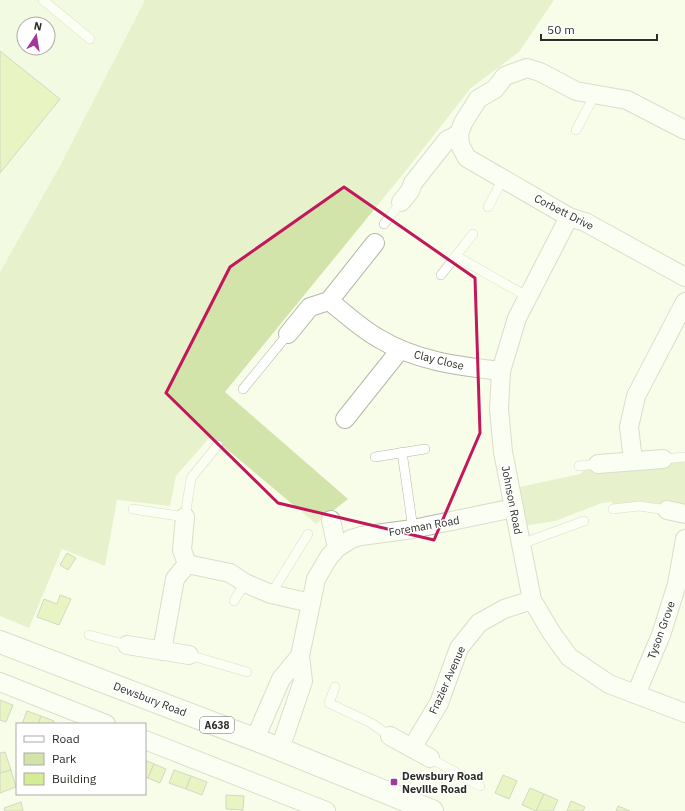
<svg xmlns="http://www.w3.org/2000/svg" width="685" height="811" font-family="'IBM Plex Sans',sans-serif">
	<rect width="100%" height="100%" fill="#f7fde9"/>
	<path fill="#edf5d9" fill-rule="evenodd" d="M0,0H145L61,164L0,272ZM24,24H48V48H24Z"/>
	<g fill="#d3e4ab">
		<path d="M145,0H554L519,52L471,88L408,168L225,392L348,499L316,524L211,436L176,476L170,506L117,500L105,566L62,549L29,628L0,616V272L61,164Z"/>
		<path d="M685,457V514L667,510L613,509L612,502L602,503L555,521L517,527L510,489L580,474L591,465Z"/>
	</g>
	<g fill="#d4ec92" stroke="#a4aa97">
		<path d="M0,51L60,99L0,173Z"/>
		<path d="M67,553L76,558L68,570L60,565Z"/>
		<path d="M60,595L71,599L59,625L37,617L44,599L57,604Z"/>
		<path d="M0,700L13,705L6,722L0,720Z"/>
		<path d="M27,711L41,716L38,724H22Z"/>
		<path d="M41,716L54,721L53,724H38Z"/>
		<path d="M5,752L11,770L0,773V753Z"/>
		<path d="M145,760L154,764L148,778L145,777Z"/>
		<path d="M154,764L166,769L160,783L148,778Z"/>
		<path d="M11,770L16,787L0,793V773Z"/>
		<path d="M174,770L191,776L186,789L169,783Z"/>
		<path d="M503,775L517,781L509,799L495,793Z"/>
		<path d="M191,776L207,782L202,795L186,789Z"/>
		<path d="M530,788L544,794L536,811L522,805Z"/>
		<path d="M544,794L558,800L553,811H536Z"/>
		<path d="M226,795L244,796L243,810L226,809Z"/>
		<path d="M571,801L585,807L583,811H567Z"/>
		<path d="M21,802L23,811H5L4,808Z"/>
		<path d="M618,806L630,811H616Z"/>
	</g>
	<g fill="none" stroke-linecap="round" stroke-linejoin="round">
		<defs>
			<g id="lane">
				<path d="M43,0L90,39"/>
				<path d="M576,130L591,102L592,93"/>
				<path d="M488,207L503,179"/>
				<path d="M384,224L401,202"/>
				<path d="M456,256L528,297"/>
				<path d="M441,275L473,234"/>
				<path d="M243,389L288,334"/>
				<path d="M402,452L413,529"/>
				<path d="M375,457L425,449"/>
				<path d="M663,459L685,457"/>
				<path d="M579,466L598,464"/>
				<path d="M133,509L185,517L191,478L218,445"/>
				<path d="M613,509L639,506L667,510"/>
				<path d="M521,544L584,521"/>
				<path d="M271,594L308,534"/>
				<path d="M234,601L245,583"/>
				<path d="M89,635L127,645"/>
				<path d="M189,655L247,672"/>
				<path d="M335,687L329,703L371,723L390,736"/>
				<path d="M430,758L480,786"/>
			</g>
			<g id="street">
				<path d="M685,130L627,100L576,91L540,72L527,68L505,76L495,89L478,99L463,123L459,134L460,145L467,158L569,217L585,222L685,277"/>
				<path d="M401,202L410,191L413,183L447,140L459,134"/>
				<path d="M569,217L517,318L501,371L499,409L503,452L532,600L551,632L569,657L609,684L685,713"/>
				<path d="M329,301C345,313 360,328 378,338C416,361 457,366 501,371"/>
				<path d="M288,334L310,307L329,301L375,243"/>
				<path d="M345,419L400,350"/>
				<path d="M633,460L629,427L636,396L685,302"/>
				<path d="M598,464L663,459"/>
				<path d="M667,510L685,514"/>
				<path d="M331,520L337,548"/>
				<path d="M187,564L230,573L245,583L271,594L311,603"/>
				<path d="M127,645L189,655"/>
				<path d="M162,651L175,579L187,564L182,550L185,517"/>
				<path d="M0,682L106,724"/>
				<path d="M636,694L661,635L677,584L685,539"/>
				<path d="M390,736L430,758"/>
				<path d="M255,739L281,679L300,656"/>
				<path d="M145,740L326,811"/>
				<path d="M412,748L439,703L459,648L479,623L504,609L532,600"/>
				<path d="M280,749L303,681L300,656L316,579L329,557L337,548L351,539L361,536L413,529L514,508"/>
			</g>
			<path id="highway" d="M0,642L267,744L432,811"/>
		</defs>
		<use href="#lane" stroke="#b3b9a6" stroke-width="10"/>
		<use href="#street" stroke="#b3b9a6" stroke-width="20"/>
		<use href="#highway" stroke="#b3b9a6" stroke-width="24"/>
		<use href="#lane" stroke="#fff" stroke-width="9"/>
		<use href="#street" stroke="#fff" stroke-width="18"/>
		<use href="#highway" stroke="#fff" stroke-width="22"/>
	</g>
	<path d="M0 0H685V811H0ZM344,187L475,278L480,433L434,540L278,503L166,393L230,267Z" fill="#f7fde9" fill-opacity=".55" fill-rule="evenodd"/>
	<path fill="none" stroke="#c2185b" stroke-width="3" stroke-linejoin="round" d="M344,187L475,278L480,433L434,540L278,503L166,393L230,267Z"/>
	<rect fill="#a13799" stroke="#fff" stroke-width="1.5" x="390" y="778" width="8" height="8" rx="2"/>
	<g text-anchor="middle" stroke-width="3" stroke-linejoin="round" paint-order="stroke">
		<rect fill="#fff" stroke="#6b6d68" stroke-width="1" x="200" y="717" width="34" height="16" rx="3"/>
		<g font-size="10" font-weight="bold" fill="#2c2e27">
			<text x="217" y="729">A638</text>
		</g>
		<g font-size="11" fill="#2c2e27" stroke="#fff">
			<text transform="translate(564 212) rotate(27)" y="4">Corbett Drive</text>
			<text transform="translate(439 360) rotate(14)" y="4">Clay Close</text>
			<text transform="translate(512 500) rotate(79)" y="4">Johnson Road</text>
			<text transform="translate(424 526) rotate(-10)" y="4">Foreman Road</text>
			<text transform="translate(661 630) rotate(-70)" y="4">Tyson Grove</text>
			<text transform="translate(447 680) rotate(-66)" y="4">Frazier Avenue</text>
			<text transform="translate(150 699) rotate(21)" y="4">Dewsbury Road</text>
		</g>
		<g font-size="11" font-weight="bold" fill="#2c2e27" stroke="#fff" text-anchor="start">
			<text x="402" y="780">Dewsbury Road<tspan x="402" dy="13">Neville Road</tspan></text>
		</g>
	</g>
	<rect x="16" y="723" width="130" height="72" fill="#ffffff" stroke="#ababa9"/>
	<rect x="24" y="736" width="20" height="6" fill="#ffffff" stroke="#ababa9"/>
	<text x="52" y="743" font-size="12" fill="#2c2e27">Road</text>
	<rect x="24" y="753" width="20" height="12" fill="#d3e4ab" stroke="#ababa9"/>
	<text x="52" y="763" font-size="12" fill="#2c2e27">Park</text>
	<rect x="24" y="773" width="20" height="12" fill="#d4ec92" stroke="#ababa9"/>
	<text x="52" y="783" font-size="12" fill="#2c2e27">Building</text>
	<g transform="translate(36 36) rotate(12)"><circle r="19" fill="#ffffff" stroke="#ababa9"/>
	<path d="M0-3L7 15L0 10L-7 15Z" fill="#a13799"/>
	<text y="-6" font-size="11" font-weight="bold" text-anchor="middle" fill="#2c2e27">N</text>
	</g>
	<path d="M541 34v6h116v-6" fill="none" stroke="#2c2e27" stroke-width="2"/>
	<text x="547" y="34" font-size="12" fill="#2c2e27" stroke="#ffffff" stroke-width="3" paint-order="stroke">50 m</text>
</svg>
